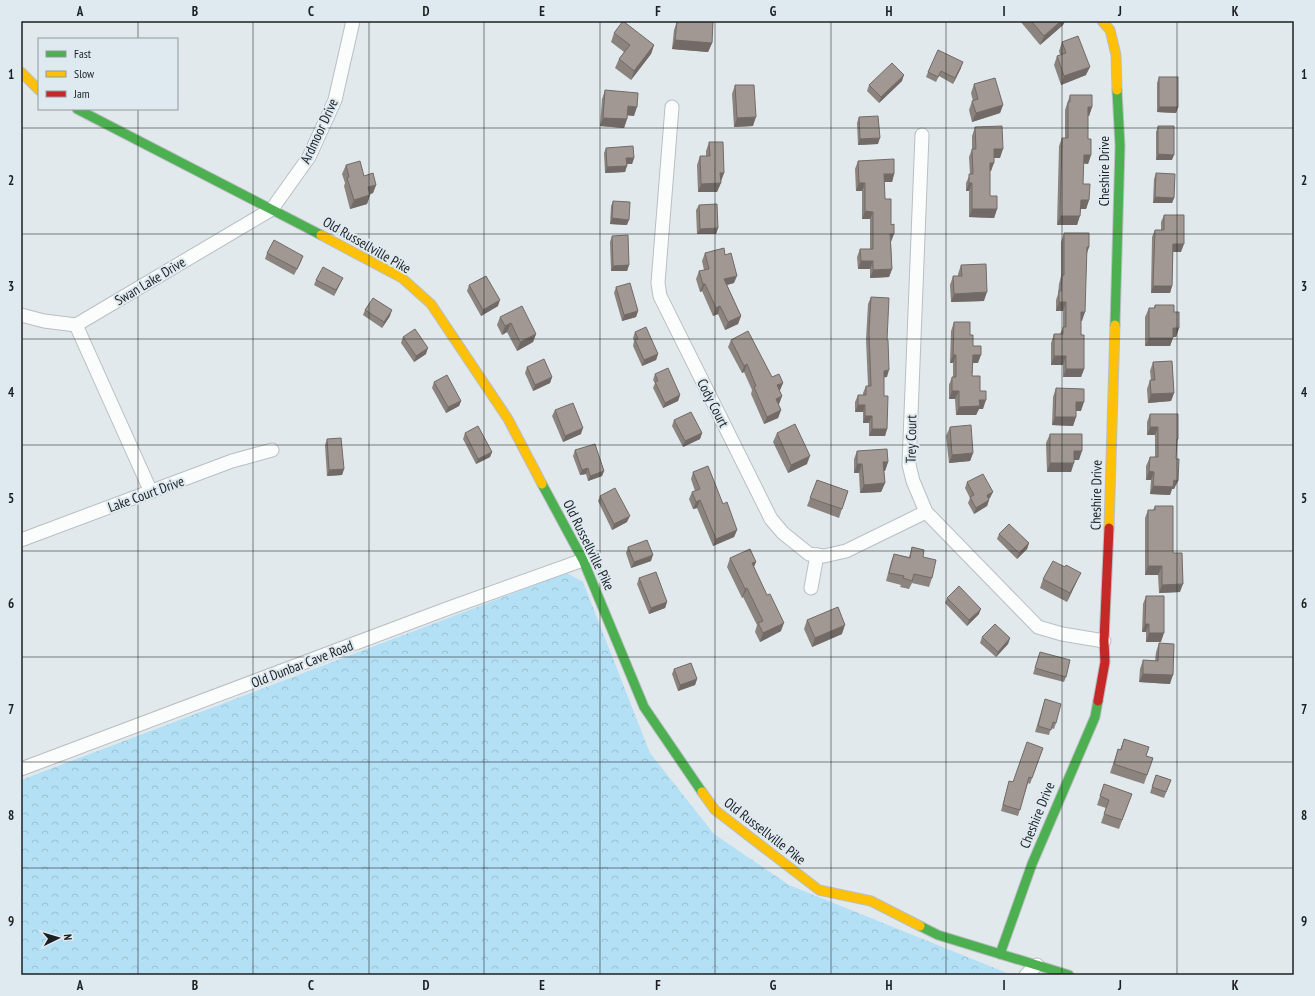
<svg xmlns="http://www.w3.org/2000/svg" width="1315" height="996" font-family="'PT Sans Narrow',sans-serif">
	<defs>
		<pattern id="forest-crowns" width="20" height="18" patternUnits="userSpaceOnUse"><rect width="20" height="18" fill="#b4e0f5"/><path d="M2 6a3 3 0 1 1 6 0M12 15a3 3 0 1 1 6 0" fill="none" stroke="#9ac0d2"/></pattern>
	</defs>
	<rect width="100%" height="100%" fill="#e2e9ec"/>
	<path fill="url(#forest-crowns)" d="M567,573L583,582L650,753L714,834L789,885L1012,975H21V780Z"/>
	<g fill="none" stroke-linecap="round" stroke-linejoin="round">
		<defs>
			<g id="street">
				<path d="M672,107L658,283L660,296L771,519L783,533L809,554L824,556L846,551L926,512"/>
				<path d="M922,135L909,465L913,481L926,512L1038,627L1062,634L1104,641"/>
				<path d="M21,315L44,321L76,325L272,209L309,157L335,100L353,21"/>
				<path d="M76,325L151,492"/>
				<path d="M21,540L232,461L272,450"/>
				<path d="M811,588L817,555"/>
				<path d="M21,769L449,608L583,560"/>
				<path d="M1026,975L1037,965"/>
			</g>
			<g id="fast">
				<path d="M77,109L321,235"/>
				<path d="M1115,325L1120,146L1117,90"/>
				<path d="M542,484L583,560L644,707L702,792"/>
				<path d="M920,926L938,935L1069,975"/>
				<path d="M1000,954L1032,864L1095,717L1098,701"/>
			</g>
			<g id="slow">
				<path d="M1102,21L1110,30L1116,55L1117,90"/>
				<path d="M21,72L39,90"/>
				<path d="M321,235L402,278L431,304L508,419L542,484"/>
				<path d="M1109,528L1115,325"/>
				<path d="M702,792L715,810L819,890L871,901L920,926"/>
			</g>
			<path id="jam" d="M1098,701L1105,662L1104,641L1109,528"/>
		</defs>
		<use href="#street" stroke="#b9bec1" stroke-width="15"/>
		<use href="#fast" stroke="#b9bec1" stroke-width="11"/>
		<use href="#slow" stroke="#b9bec1" stroke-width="11"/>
		<use href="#jam" stroke="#b9bec1" stroke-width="11"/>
		<use href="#street" stroke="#fbfcfc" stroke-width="13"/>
		<use href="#fast" stroke="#4caf50" stroke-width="9"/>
		<use href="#slow" stroke="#ffc107" stroke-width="9"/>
		<use href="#jam" stroke="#c62828" stroke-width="9"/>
	</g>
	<g fill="#8a837e">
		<path d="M677,21L688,22V21H713L712,43L708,52L672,49L674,30Z"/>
		<path d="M1020,21H1065L1063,25L1040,45Z"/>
		<path d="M614,33L654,45L651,54L631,80L615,68L619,59L624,52L611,42Z"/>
		<path d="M1062,42L1086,75L1061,85L1054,65L1057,56L1060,55L1059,51Z"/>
		<path d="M961,68L953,84L939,76L936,82L926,77L928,72Z"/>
		<path d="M1159,77L1178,107L1176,113L1157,112V83Z"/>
		<path d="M902,81L879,103L867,91L869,85Z"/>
		<path d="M974,84L1003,105L1000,113L972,122L969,110L972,101H973L971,93Z"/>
		<path d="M735,85L753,126L734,127L732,94Z"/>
		<path d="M605,90L634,116L627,115V119L624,128L600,126L602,99Z"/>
		<path d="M1070,95L1092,107L1089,116H1088V139L1091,155L1088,164L1083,163V184L1089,200L1086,209H1081L1077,225H1057L1059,146L1062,138H1065V110Z"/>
		<path d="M859,117L878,144L858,145L857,123Z"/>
		<path d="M1158,126L1172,160H1156V132Z"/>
		<path d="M975,127L1000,158H994L991,171H990V196L997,209L994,218L969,217V191H966V183L970,174L969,157L972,149V136Z"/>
		<path d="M709,142L724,173L717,192H698L697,165L700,156H706V151Z"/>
		<path d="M606,148L634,158L632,164H627L625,172L605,173L604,153Z"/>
		<path d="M858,161L894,174L892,182H884L885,199L891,242L892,269L889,277L870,278V269H858L857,257L860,249H870V219H862V191H856L855,169Z"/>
		<path d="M346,165L364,176L376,185L373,193L370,194V195L367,204L350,209L344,186L345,183L342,174Z"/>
		<path d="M1156,173L1174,198L1172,203H1153L1154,179Z"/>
		<path d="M613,201L627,225L610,224L611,206Z"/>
		<path d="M699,205L718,228L716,234H697L696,210Z"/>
		<path d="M1164,215L1181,252H1173L1172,286L1170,293H1151L1152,237L1155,230H1161V222Z"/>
		<path d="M1064,233L1089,247L1086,254L1082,321H1081V335L1084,369L1081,377H1063V365H1051V343L1054,334H1060L1063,327V311H1056V300L1058,294L1059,284L1061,276V242Z"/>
		<path d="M612,236L629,265L627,271H611L610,242Z"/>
		<path d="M267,253L303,256L301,262L294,275L265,259Z"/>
		<path d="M705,253L734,283L727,285L741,316L738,324L725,330L718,314L713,316L702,291L700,292L696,279L699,271L704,270L702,261Z"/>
		<path d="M961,265L984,301L951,302L950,285L953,276H958V274Z"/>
		<path d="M343,278L334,296L314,285L316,280Z"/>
		<path d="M469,285L498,306L481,316L467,291Z"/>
		<path d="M616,287L638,311L636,317L622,321L614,293Z"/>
		<path d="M871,297L887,340V377H884V396L887,429L885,436H869V423H863V412H855V402L858,395H863V393L866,386H868L866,339L868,304Z"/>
		<path d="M1155,305L1174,312L1179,328L1176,337H1173L1170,346H1145V317L1149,308H1154Z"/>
		<path d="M365,310L390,316L382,328L363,315Z"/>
		<path d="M500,317L536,334L533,342L517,351L507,332L502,335L497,325Z"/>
		<path d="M954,322L970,335L978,363H973L972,376L980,391L983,409H979L976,415H956L955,399H949V385L952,377H953V363H950L951,331Z"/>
		<path d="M635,332L658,354L656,360L642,366L633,346L634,341L633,338Z"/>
		<path d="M403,337L426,354L414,362L401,343Z"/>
		<path d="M731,340L772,377L783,383L780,390H779L782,396L779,404H778L781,410L778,418L764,424L751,394L752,390L744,372L742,373L728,347Z"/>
		<path d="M1153,362L1174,393L1171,401L1148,403L1147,389L1150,380H1151L1150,371Z"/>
		<path d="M527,367L552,377L550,383L533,391L525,373Z"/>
		<path d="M655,374L680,395L678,401L663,408L653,388L655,383L653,380Z"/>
		<path d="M434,382L461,401L459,406L446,413L432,388Z"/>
		<path d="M1056,388L1081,411H1076V417L1073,426L1052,425L1053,397Z"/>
		<path d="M555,410L581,434L563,442L552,416Z"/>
		<path d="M1150,414L1178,439L1177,442L1174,489H1172L1170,495L1150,494L1151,480H1146V466L1150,457H1155V435H1147V422Z"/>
		<path d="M674,420L702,433L700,439L683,447L672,426Z"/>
		<path d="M950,427L973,453L970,461L949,463L946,436Z"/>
		<path d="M465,433L492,452L490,457L476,464L463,439Z"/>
		<path d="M777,433L807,464L788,473L773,442Z"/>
		<path d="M1050,434L1079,460H1074L1071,472H1047L1046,443Z"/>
		<path d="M327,439L344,469L342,475L327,476L325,445Z"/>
		<path d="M575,450L604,471L602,476L588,481L586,474L580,475L573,456Z"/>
		<path d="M857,451L888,462L885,471H884L885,483L881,492L860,493L859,473H854V459Z"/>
		<path d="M693,472L723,504L737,530L734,537L713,546L697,508L693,509L689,499L692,492L695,491L691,479Z"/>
		<path d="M817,480L848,491L839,518L807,506Z"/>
		<path d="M967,482L990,498L988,499L989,500L987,506L974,514L968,503L970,498L965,488Z"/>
		<path d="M600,496L627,522L612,530L598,501Z"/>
		<path d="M1155,506L1173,553L1180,592L1159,593L1158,575H1145V518L1148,510H1153Z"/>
		<path d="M999,534L1029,543L1027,549L1017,559L997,539Z"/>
		<path d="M628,547L651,561L631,568L626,553Z"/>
		<path d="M912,547L923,557L932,578L929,587L912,583L909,589L900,587L901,585L886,581L891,562L894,554L909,557Z"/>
		<path d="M730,558L756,562L754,567L781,631L760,642L755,632L757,625L743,597L742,598L727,567Z"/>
		<path d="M639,578L667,602L665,608L649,614L637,584Z"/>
		<path d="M1043,579L1077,581L1067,602L1040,588Z"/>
		<path d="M1146,596L1161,642H1146V632H1142L1143,604Z"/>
		<path d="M947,598L979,614L967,626L945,603Z"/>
		<path d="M807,620L842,634L812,647L804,629Z"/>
		<path d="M982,637L1010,638L1008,644L996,657L980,643Z"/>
		<path d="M1159,643L1170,684L1139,682L1140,669L1143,660L1155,661L1156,652Z"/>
		<path d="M1040,652L1066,677L1064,682L1033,674Z"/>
		<path d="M674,669L697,679L695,685L678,691L672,674Z"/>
		<path d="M1045,699L1056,723L1054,729L1051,728L1049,735L1035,732Z"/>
		<path d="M1124,739L1146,756L1153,758L1144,784L1110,773L1118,749L1120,750Z"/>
		<path d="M1043,748L1030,784L1028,783L1018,816L1001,811L1009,781L1013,782Z"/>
		<path d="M1156,775L1171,780L1164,798L1150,793Z"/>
		<path d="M1104,784L1132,794L1119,829L1101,823L1106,808L1097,805Z"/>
	</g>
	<g fill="#716a67">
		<path d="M1061,21H1065L1063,25L1040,45L1044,36Z"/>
		<path d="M675,40L712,43L708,52L672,49Z"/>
		<path d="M654,45L651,54L631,80L634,71Z"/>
		<path d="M963,62L961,68L953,84L955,78Z"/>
		<path d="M1090,67L1086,75L1061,85L1064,76Z"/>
		<path d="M904,75L902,81L879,103L881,97Z"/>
		<path d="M1003,105L1000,113L972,122L976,113Z"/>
		<path d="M628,106L637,107L634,116L625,115Z"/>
		<path d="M1088,107H1092L1089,116H1085Z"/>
		<path d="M1159,107H1178L1176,113L1157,112Z"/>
		<path d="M756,117L753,126L734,127L737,118Z"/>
		<path d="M603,118L627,119L624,128L600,126Z"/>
		<path d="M880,138L878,144L858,145L860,139Z"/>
		<path d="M994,149H1003L1000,158H991Z"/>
		<path d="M1158,154L1174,155L1172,160H1156Z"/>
		<path d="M1084,155H1091L1088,164L1080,163Z"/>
		<path d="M626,158H634L632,164H624Z"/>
		<path d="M990,163H994L991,171H987Z"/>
		<path d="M627,166L625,172L605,173L607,167Z"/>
		<path d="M720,173H724L721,181H717Z"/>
		<path d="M884,174H894L892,182H881Z"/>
		<path d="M721,183L717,192H698L701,184Z"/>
		<path d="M859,183H865L862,191H856Z"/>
		<path d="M969,183H972L969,191H966Z"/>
		<path d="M376,185L373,193L365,196L368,187Z"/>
		<path d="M370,195L367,204L350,209L354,200Z"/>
		<path d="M1155,197L1174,198L1172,203H1153Z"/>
		<path d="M1081,200H1089L1086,209H1077Z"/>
		<path d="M972,209H997L994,218L969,217Z"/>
		<path d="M865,211L873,212L870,219H862Z"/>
		<path d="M1060,216H1080L1077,225H1057Z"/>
		<path d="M612,218L629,220L627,225L610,224Z"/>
		<path d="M718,228L716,234H697L700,229Z"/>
		<path d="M890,234H894L891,242Z"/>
		<path d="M1173,244H1184L1181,252H1170Z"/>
		<path d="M1087,247H1089L1086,256Z"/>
		<path d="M861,261H873L870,269H858Z"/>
		<path d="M629,265L627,271H611L613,266Z"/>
		<path d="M892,269L889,277L870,278L873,270Z"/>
		<path d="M737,276L734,283L722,286L724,279Z"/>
		<path d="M343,278L334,296L336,290Z"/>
		<path d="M703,284H705L702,291L700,292Z"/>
		<path d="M1153,286H1172L1170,293H1151Z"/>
		<path d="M987,292L984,301L951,302L954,294Z"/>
		<path d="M500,300L498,306L481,316L483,310Z"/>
		<path d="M1059,302H1066L1063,311H1056Z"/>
		<path d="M720,306L718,314L713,316L716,308Z"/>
		<path d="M392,310L390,316L382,328L384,322Z"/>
		<path d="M638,311L636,317L622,321L624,315Z"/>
		<path d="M1081,312H1085L1082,321H1078Z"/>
		<path d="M741,316L738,324L725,330L728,322Z"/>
		<path d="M511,323L507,332L502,335L505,326Z"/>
		<path d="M1173,328H1179L1176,337H1170Z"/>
		<path d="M536,334L533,342L517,351L520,342Z"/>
		<path d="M1149,338H1173L1170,346H1145Z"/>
		<path d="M428,348L426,354L414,362L416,356Z"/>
		<path d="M658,354L656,360L642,366L644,360Z"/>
		<path d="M953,355H956L953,363H950Z"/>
		<path d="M973,355H981L978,363H970Z"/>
		<path d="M1054,356H1066L1063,365H1051Z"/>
		<path d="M747,364L744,372L742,373L744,366Z"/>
		<path d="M1066,369H1084L1081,377H1063Z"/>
		<path d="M889,370L887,377L881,378L884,371Z"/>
		<path d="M552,377L550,383L533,391L535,385Z"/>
		<path d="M783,383L780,390L774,393L777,385Z"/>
		<path d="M952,391H959L955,399H949Z"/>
		<path d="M1174,393L1171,401L1148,403L1151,394Z"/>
		<path d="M680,395L678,401L663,408L665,403Z"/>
		<path d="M782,396L779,404L773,406L776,399Z"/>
		<path d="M979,400H986L983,409H979L976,415H956L959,407Z"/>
		<path d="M461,401L459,406L446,413L448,407Z"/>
		<path d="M1076,402H1084L1081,411H1073Z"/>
		<path d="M858,405H865L863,412H855Z"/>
		<path d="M781,410L778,418L764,424L767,417Z"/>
		<path d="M865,416H872L869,423H863Z"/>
		<path d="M1055,417H1076L1073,426L1052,425Z"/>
		<path d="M1150,427H1158L1155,435H1147Z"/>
		<path d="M583,428L581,434L563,442L565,436Z"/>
		<path d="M872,429H887L885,436H869Z"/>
		<path d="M702,433L700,439L683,447L685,441Z"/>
		<path d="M1074,451H1082L1079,460H1071Z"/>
		<path d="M492,452L490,457L476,464L478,459Z"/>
		<path d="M973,453L970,461L949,463L952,455Z"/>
		<path d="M810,456L807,464L788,473L791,465Z"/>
		<path d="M883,462H888L885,471H880Z"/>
		<path d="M1050,463H1074L1071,472H1047Z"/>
		<path d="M857,464H862L859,473H854Z"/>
		<path d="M588,468L586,474L580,475L582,470Z"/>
		<path d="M344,469L342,475L327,476L329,470Z"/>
		<path d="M604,471L602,476L588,481L590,476Z"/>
		<path d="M1149,471L1154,472L1151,480H1146Z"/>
		<path d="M1174,480L1178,481L1174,489H1172L1170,495L1150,494L1153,486Z"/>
		<path d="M885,483L881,492L860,493L864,485Z"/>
		<path d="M993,492L990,498L985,501L987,495Z"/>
		<path d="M700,500L697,508L693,509L696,502Z"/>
		<path d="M989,500L987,506L974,514L976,508Z"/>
		<path d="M630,516L627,522L612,530L614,524Z"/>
		<path d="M737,530L734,537L713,546L716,539Z"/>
		<path d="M1029,543L1027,549L1017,559L1019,553Z"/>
		<path d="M653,555L651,561L631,568L634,562Z"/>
		<path d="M756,562L752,570V563Z"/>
		<path d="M1148,566H1162L1158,575H1145Z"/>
		<path d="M1081,573L1077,581L1067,602L1070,593Z"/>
		<path d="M1183,584L1180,592L1159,593L1162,585Z"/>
		<path d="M747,588L743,597L742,598L745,589Z"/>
		<path d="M667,602L665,608L649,614L651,608Z"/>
		<path d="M981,609L979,614L967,626L969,620Z"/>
		<path d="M784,623L781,631L760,642L763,633Z"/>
		<path d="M1145,624H1149L1146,632H1142Z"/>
		<path d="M845,625L842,634L812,647L815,638Z"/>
		<path d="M1149,633H1164L1161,642H1146Z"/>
		<path d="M1010,638L1008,644L996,657L998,652Z"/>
		<path d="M1143,674L1173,675L1170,684L1139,682Z"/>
		<path d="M697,679L695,685L678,691L680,685Z"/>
	</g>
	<g fill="#a19893" stroke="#716a67">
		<path d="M623,21L654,45L634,71L619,59L630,45L614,33Z"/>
		<path d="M677,21L690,22V21H713L712,43L675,40Z"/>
		<path d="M1031,21H1061L1044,36Z"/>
		<path d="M1078,36L1090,67L1064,76L1057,56L1066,53L1062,42Z"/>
		<path d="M938,50L963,62L955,78L941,71L938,77L928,72Z"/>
		<path d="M892,63L904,75L881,97L869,85Z"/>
		<rect x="1159" y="77" width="19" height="30"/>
		<path d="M995,78L1003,105L976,113L972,101L978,99L974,84Z"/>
		<path d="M735,85H754L756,117L737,118Z"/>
		<path d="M605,90L638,93L637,107L628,106L627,119L603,118Z"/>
		<path d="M1070,95H1092V107H1088V139H1091V155H1084L1083,184H1090L1089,200H1081L1080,216H1060L1062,138H1068V102H1070Z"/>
		<path d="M878,116L880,138L860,139L859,117Z"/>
		<path d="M1002,126L1003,149H994V163H990V196H997V209H972V183H969V174H973L972,149H976L975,127Z"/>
		<path d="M1158,126H1174V155L1158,154Z"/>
		<path d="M709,142H723L724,173H720L721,183L701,184L700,156H710Z"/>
		<path d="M633,146L634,158H626L627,166L607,167L606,148Z"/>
		<path d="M894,159V174H884L885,199H891V225L894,224V234H890L892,269L873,270V261H861L860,249H873V212L865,211V183H859L858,161Z"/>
		<path d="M360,161L364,176L373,173L376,185L368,187L370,195L354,200L347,178L349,177L346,165Z"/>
		<path d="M1156,173L1175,174L1174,198L1155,197Z"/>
		<path d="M613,201L630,202L629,220L612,218Z"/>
		<path d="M717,204L718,228L700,229L699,205Z"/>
		<path d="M1164,215H1184V244H1173L1172,286H1153L1155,230H1164Z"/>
		<path d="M1064,233H1089V247H1087L1085,312H1081V335H1084V369H1066V356H1054V334H1063V327H1066V302H1059V291H1061L1062,275H1064Z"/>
		<path d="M628,235L629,265L613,266L612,236Z"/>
		<path d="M274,240L303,256L297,269L267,253Z"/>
		<path d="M724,248L725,255L731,253L737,276L724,279L741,316L728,322L720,306L716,308L705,284H703L699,271L709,269L705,253Z"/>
		<path d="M986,264L987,292L954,294L953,276H962L961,265Z"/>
		<path d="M323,267L343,278L336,290L316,280Z"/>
		<path d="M486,276L500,300L483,310L469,285Z"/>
		<path d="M630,283L638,311L624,315L616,287Z"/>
		<path d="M871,297L889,298L887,340H888L889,370L884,371V396H888L887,429H872V416H865V405H858V395H866V386H871L869,332Z"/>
		<path d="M373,298L392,310L384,322L365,310Z"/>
		<path d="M1155,305H1174V312H1179V328H1173V338H1149V308H1155Z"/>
		<path d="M522,306L536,334L520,342L511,323L505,326L500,317Z"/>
		<path d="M954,322H970V335H973V346H981V355H973L972,376H980V391H986V400H979L980,406L959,407V391H952V377H956V355H953Z"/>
		<path d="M646,327L658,354L644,360L635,340L638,339L635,332Z"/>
		<path d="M415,329L428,348L416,356L403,337Z"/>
		<path d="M748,331L772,377L779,374L783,383L777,385L782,396L776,399L781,410L767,417L754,387L756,386L747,364L744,366L731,340Z"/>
		<path d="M544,359L552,377L535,385L527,367Z"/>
		<path d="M1172,361L1174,393L1151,394L1150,380H1155L1153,362Z"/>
		<path d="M668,368L680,395L665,403L655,382L658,381L655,374Z"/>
		<path d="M447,375L461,401L448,407L434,382Z"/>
		<path d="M1056,388L1084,389V402H1076V417H1055Z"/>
		<path d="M573,403L583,428L565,436L555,410Z"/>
		<path d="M691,412L702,433L685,441L674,420Z"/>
		<path d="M1150,414H1178V439H1177L1176,459H1179L1178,481L1174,480L1173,487L1153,486L1154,472L1149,471L1150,457H1158V427H1150Z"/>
		<path d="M795,424L810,456L791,465L777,433Z"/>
		<path d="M971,425L973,453L952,455L950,427Z"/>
		<path d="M478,426L492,452L478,459L465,433Z"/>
		<path d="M1050,434H1082V451H1074V463H1050Z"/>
		<path d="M341,438L344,469L329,470L327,439Z"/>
		<path d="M595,444L604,471L590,476L588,468L582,470L575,450Z"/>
		<path d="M887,449L888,462H883L885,483L864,485L862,464H857V451Z"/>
		<path d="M708,466L723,504L727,502L737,530L716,539L700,500L696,502L692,492L700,489L693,472Z"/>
		<path d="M983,474L993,492L987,495L989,500L976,508L970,497L974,495L967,482Z"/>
		<path d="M817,480L848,491L842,509L810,498Z"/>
		<path d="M615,488L630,516L614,524L600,496Z"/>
		<path d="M1155,506H1173V553H1182L1183,584L1162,585V566H1148V510H1155Z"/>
		<path d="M1009,524L1029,543L1019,553L999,534Z"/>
		<path d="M647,540L653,555L634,562L628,547Z"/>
		<path d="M912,547L924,550L923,557L936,560L932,578L914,574L912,581L903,578L904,576L889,573L894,554L910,558Z"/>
		<path d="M750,549L756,562L752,563L767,595L770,594L784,623L763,633L758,623L763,621L747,588L745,589L730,558Z"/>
		<path d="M1053,561L1065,567L1066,565L1081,573L1070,593L1043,579Z"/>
		<path d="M656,572L667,602L651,608L639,578Z"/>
		<path d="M959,586L981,609L969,620L947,598Z"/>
		<path d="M1146,596H1164V633H1149V624H1145Z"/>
		<path d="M838,607L845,625L815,638L807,620Z"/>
		<path d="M995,624L1010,638L998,652L982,637Z"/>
		<path d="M1159,643L1174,644L1173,675L1143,674V660L1158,661Z"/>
		<path d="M1040,652L1070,660L1066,677L1035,668Z"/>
		<path d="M691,663L697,679L680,685L674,669Z"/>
		<path d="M1045,699L1061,704L1056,723L1053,722L1051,730L1038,726Z"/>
		<path d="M1124,739L1149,747L1146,756L1153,758L1147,775L1114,764L1118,749L1121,750Z"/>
		<path d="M1027,742L1043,748L1032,778L1029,777L1020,810L1003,805L1009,781L1013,782Z"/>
		<path d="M1156,775L1171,780L1166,792L1152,787Z"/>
		<path d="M1104,784L1132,794L1122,820L1104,814L1109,800L1100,796Z"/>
	</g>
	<path fill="none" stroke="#1c2023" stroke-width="1" stroke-opacity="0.55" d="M138,21V39M253,21V975M369,21V975M484,21V975M600,21V975M715,21V975M831,21V975M946,21V975M1062,21V975M1177,21V975M138,109V975M21,128H1294M21,234H1294M21,339H1294M21,445H1294M21,551H1294M21,657H1294M21,762H1294M21,868H1294"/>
	<g text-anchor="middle" stroke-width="4" stroke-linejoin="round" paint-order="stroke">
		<g font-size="14" fill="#1c2023" stroke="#deeaf0">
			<text transform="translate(319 131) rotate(-65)" y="5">Ardmoor Drive</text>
			<text transform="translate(1104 171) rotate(-90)" y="5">Cheshire Drive</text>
			<text transform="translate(367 245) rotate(30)" y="5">Old Russellville Pike</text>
			<text transform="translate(150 281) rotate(-31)" y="5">Swan Lake Drive</text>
			<text transform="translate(713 403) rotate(63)" y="5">Cody Court</text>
			<text transform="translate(911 439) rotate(-89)" y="5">Trey Court</text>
			<text transform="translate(146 494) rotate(-20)" y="5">Lake Court Drive</text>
			<text transform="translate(1096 495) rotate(-89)" y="5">Cheshire Drive</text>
			<text transform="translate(589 545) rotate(64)" y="5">Old Russellville Pike</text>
			<text transform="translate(302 664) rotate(-21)" y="5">Old Dunbar Cave Road</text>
			<text transform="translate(1037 815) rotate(-68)" y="5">Cheshire Drive</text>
			<text transform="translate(765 831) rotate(38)" y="5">Old Russellville Pike</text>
		</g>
	</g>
	<rect width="1315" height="996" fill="none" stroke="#deeaf0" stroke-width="44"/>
	<rect x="38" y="38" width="140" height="72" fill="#deeaf0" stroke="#90999e"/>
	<rect x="46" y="51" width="20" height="6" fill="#4caf50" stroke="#90999e"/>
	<text x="74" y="58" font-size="12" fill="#1c2023">Fast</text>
	<rect x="46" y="71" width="20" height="6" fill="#ffc107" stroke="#90999e"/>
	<text x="74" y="78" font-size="12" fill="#1c2023">Slow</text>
	<rect x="46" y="91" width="20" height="6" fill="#c62828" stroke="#90999e"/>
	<text x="74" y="98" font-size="12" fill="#1c2023">Jam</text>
	<g transform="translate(58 938) rotate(85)" stroke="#deeaf0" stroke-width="3" paint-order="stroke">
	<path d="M0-3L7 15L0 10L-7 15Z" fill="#1c2023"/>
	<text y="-6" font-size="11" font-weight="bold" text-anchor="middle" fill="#1c2023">N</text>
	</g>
	<rect x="22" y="22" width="1271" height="952" fill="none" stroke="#1c2023" stroke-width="1.5"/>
	<g font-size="13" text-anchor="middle" font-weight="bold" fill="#1c2023">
		<text x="80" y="16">A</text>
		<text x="195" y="16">B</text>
		<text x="311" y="16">C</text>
		<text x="426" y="16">D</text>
		<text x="542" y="16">E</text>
		<text x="658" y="16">F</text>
		<text x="773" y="16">G</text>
		<text x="889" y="16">H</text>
		<text x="1004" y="16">I</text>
		<text x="1120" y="16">J</text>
		<text x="1235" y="16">K</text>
		<text x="11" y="79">1</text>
		<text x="1304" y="79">1</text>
		<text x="11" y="185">2</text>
		<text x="1304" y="185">2</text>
		<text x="11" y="291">3</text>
		<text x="1304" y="291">3</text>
		<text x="11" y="397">4</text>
		<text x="1304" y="397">4</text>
		<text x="11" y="503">5</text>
		<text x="1304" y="503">5</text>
		<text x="11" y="608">6</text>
		<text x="1304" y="608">6</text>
		<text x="11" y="714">7</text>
		<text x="1304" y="714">7</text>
		<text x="11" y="820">8</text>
		<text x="1304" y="820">8</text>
		<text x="11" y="926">9</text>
		<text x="1304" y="926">9</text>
		<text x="80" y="990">A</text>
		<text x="195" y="990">B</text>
		<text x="311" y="990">C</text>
		<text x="426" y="990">D</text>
		<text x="542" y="990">E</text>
		<text x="658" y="990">F</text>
		<text x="773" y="990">G</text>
		<text x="889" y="990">H</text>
		<text x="1004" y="990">I</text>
		<text x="1120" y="990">J</text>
		<text x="1235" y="990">K</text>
	</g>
</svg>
